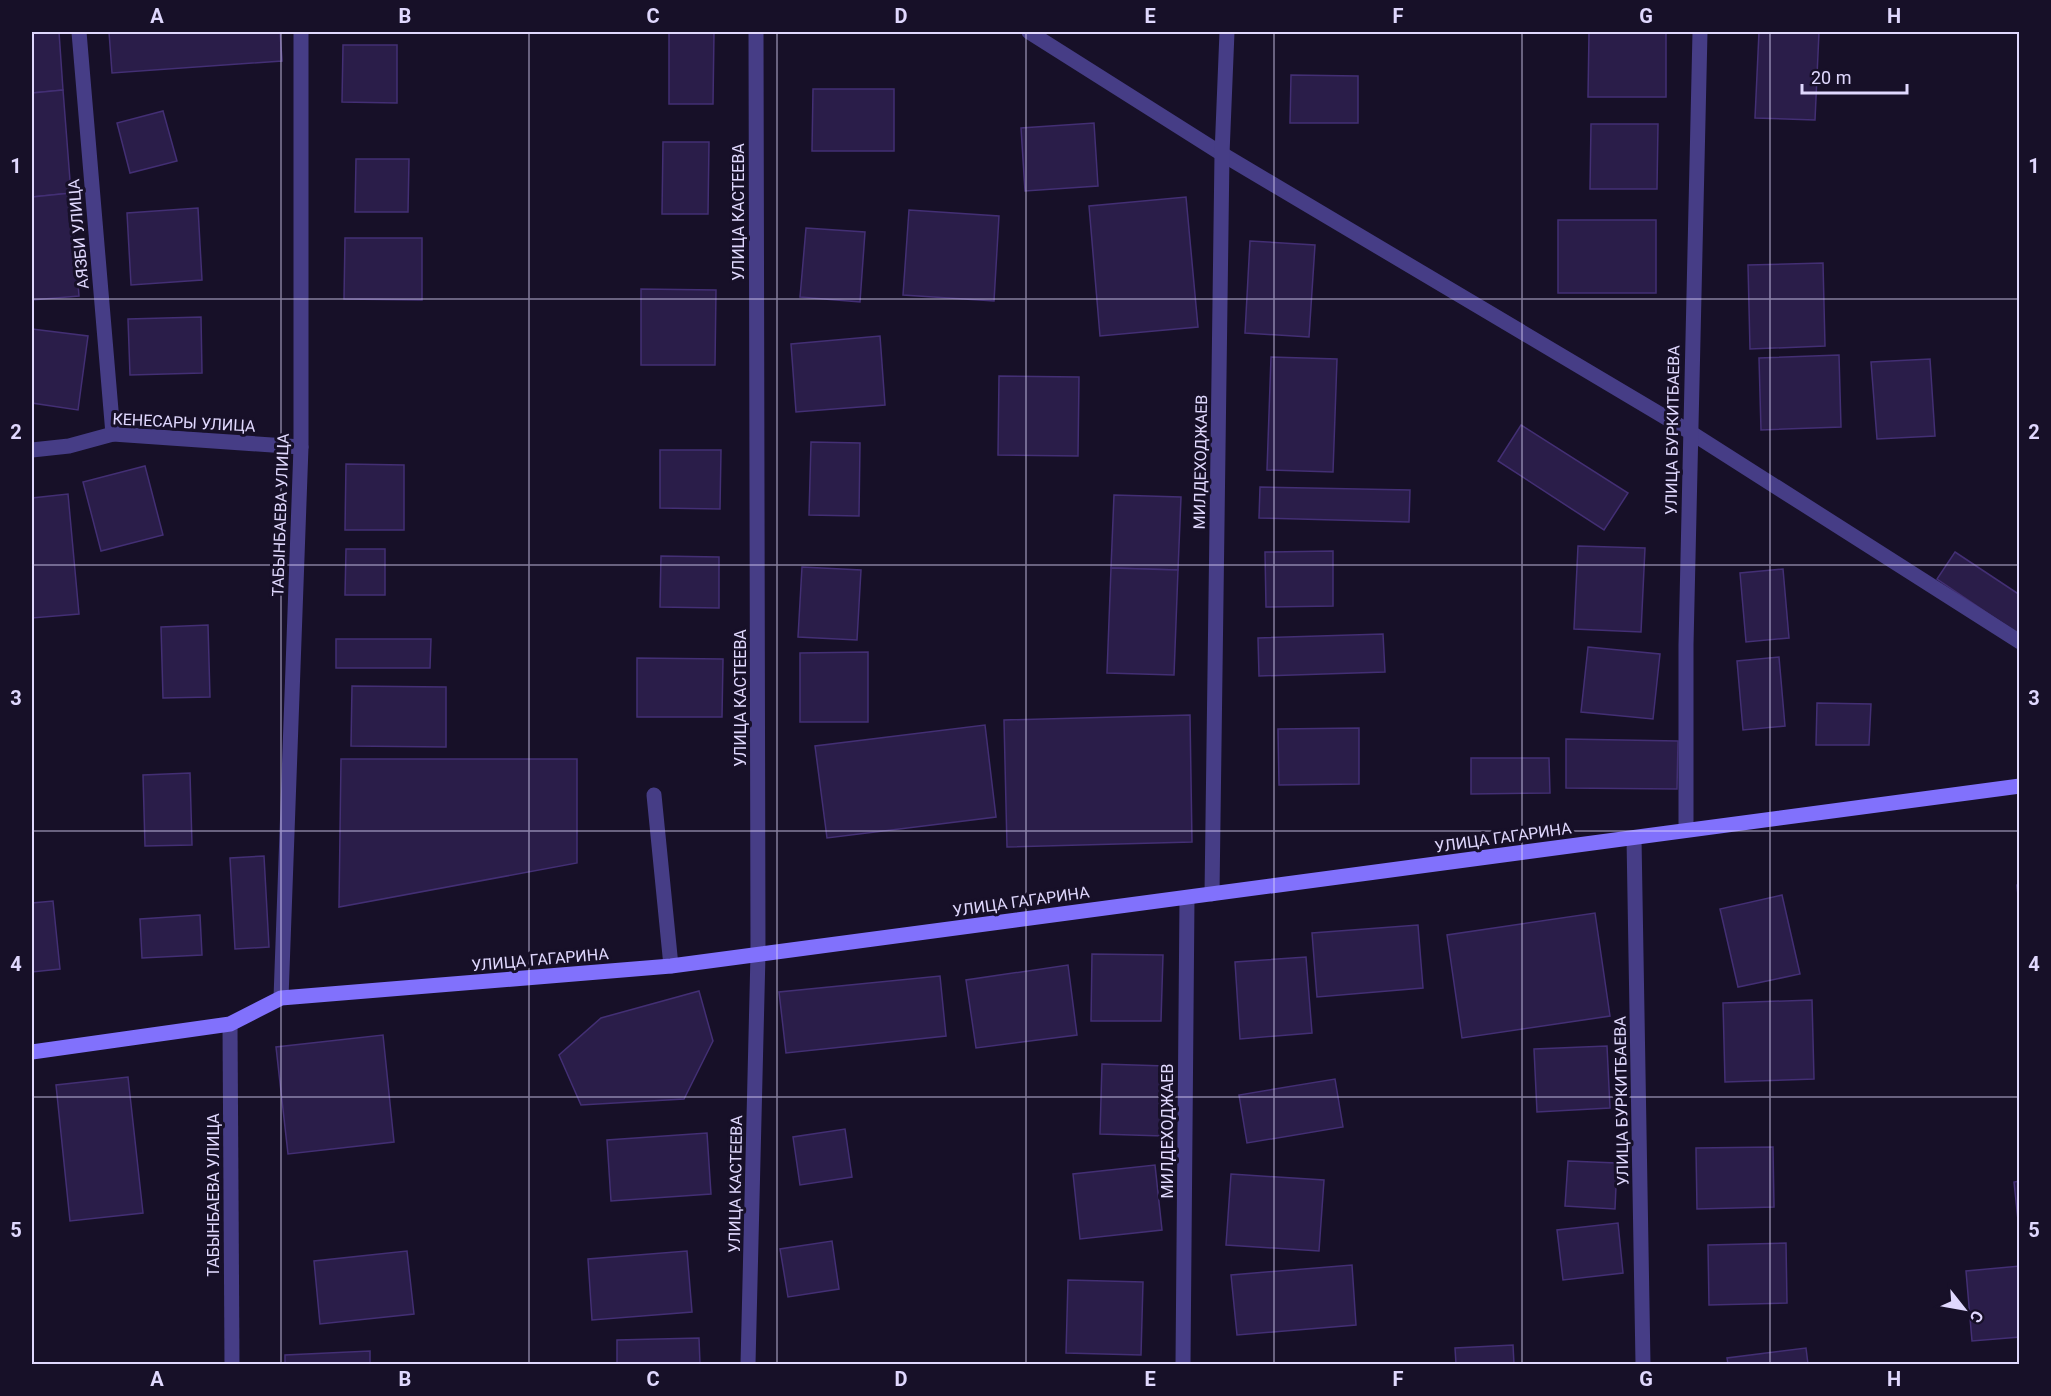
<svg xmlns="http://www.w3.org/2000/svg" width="2051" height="1396" font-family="Roboto,sans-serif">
	<rect width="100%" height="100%" fill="#171028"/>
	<g fill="#2a1d49" stroke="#432f74" stroke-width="1.5">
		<path d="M32,32H59L63,90L32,93Z"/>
		<path d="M109,32H280L282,61L112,73Z"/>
		<path d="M669,32H714L713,104H669Z"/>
		<path d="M1589,32H1666V97H1588Z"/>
		<path d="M1759,32H1819L1815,120L1755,118Z"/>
		<path d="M343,45H397V103L342,102Z"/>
		<path d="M1291,75L1358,76V123H1290Z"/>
		<path d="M813,89H894V151H812Z"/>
		<path d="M63,90L71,193L32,197V93Z"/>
		<path d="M163,111L177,161L130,173L117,123Z"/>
		<path d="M1094,123L1098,186L1025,191L1021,128Z"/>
		<path d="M1591,124H1658L1657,189H1590Z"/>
		<path d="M663,142H709L708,214H662Z"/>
		<path d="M356,159H409L408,212H355Z"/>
		<path d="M71,193L79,296L32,300V197Z"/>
		<path d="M1186,197L1198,327L1100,336L1089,206Z"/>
		<path d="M198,208L202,280L131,285L127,213Z"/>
		<path d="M909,210L999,216L994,301L903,295Z"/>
		<rect x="1558" y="220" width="98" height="73"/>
		<path d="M806,228L865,232L860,302L800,297Z"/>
		<path d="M345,238H422V300L344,299Z"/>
		<path d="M1250,241L1315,245L1309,337L1245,333Z"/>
		<path d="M1823,263L1825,346L1750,349L1748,265Z"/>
		<path d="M641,289L716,290L715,365H641Z"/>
		<path d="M201,317L202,373L130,375L128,319Z"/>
		<path d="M32,329L88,336L78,410L32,403Z"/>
		<path d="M880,336L885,405L796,412L791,344Z"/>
		<path d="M1839,355L1841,427L1761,430L1759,358Z"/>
		<path d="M1271,357L1337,359L1333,472L1267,470Z"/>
		<path d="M1930,359L1935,436L1877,439L1871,362Z"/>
		<path d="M999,376L1079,377L1078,456L998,455Z"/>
		<path d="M1521,425L1628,493L1604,530L1498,461Z"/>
		<path d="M811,442L860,443L859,516L809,515Z"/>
		<path d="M660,450H721L720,509L660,508Z"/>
		<path d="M346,464L404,465V530H345Z"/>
		<path d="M145,466L163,535L101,551L83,482Z"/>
		<path d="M1260,487L1410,490L1409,522L1259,518Z"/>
		<path d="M68,494L79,614L32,618V498Z"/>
		<path d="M1114,495L1181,497L1178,570L1111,568Z"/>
		<path d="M1578,546L1645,548L1641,632L1574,629Z"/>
		<path d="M346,549H385V595H345Z"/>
		<path d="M1333,551V606L1266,607L1265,552Z"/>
		<path d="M1955,552L2020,595V635L1937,579Z"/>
		<path d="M661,556L719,557V608L660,607Z"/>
		<path d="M802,567L861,570L857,640L798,637Z"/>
		<path d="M1111,568L1178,570L1174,675L1107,673Z"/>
		<path d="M1783,569L1789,638L1746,642L1740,573Z"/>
		<path d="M208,625L210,697L163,698L161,627Z"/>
		<path d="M1383,634L1385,672L1259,676L1258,638Z"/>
		<path d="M336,639H431L430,668H336Z"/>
		<path d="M1588,647L1660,654L1653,719L1581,712Z"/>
		<path d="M868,652V722H800V653Z"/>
		<path d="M1779,657L1785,726L1743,730L1737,661Z"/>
		<path d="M637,658L723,659L722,717H637Z"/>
		<path d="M352,686L446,687V747L351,746Z"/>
		<path d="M1817,703L1871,704L1869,745H1816Z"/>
		<path d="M1190,715L1192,842L1007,847L1004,720Z"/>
		<path d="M985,725L996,817L827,838L815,746Z"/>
		<path d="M1359,728V784L1279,785L1278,729Z"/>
		<path d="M1566,739L1678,741L1677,789L1566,788Z"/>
		<path d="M1471,758H1549L1550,793L1471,794Z"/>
		<path d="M341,759H577V863L339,907Z"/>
		<path d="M190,773L192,845L145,846L143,775Z"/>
		<path d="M264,856L269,947L235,949L230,858Z"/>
		<path d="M2020,884V917L2017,885Z"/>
		<path d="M1782,895L1800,974L1738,987L1720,909Z"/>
		<path d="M53,901L60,969L32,972V903Z"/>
		<path d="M1595,913L1610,1016L1462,1038L1447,935Z"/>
		<path d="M200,915L202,955L142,958L140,919Z"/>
		<path d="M1418,925L1423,988L1317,997L1312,933Z"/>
		<path d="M1092,954L1163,955L1161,1021H1091Z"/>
		<path d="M1306,957L1312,1033L1240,1039L1235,962Z"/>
		<path d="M1068,965L1077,1035L976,1048L966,980Z"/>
		<path d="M940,976L946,1036L786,1053L779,992Z"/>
		<path d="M699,991L713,1041L684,1099L581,1105L559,1055L601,1018Z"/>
		<path d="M1812,1000L1814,1079L1725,1082L1723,1003Z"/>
		<path d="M383,1035L394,1142L288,1154L276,1047Z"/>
		<path d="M1607,1046L1610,1108L1537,1112L1534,1049Z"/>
		<path d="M1102,1064L1166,1066L1163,1136L1100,1134Z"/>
		<path d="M128,1077L143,1213L70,1221L56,1085Z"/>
		<path d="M1335,1079L1343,1127L1247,1143L1239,1095Z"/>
		<path d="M845,1129L852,1177L800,1185L793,1137Z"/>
		<path d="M707,1133L711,1194L611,1201L607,1140Z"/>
		<path d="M1773,1147L1774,1207L1697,1209L1696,1148Z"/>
		<path d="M1568,1161L1617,1163L1615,1209L1565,1206Z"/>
		<path d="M1155,1165L1162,1230L1080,1239L1073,1174Z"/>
		<path d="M1231,1174L1324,1180L1319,1251L1226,1245Z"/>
		<path d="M2020,1181V1239L2014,1182Z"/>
		<path d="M1618,1223L1623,1273L1563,1280L1557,1230Z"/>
		<path d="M832,1241L839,1289L788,1297L780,1249Z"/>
		<path d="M1786,1243L1787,1303L1709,1305L1708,1245Z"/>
		<path d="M407,1251L414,1314L320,1324L314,1261Z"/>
		<path d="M687,1251L692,1312L592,1320L588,1259Z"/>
		<path d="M1352,1265L1356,1325L1237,1335L1231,1275Z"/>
		<path d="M2020,1266V1337L1972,1341L1966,1271Z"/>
		<path d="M1068,1280L1143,1282L1141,1355L1066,1353Z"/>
		<path d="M699,1338L700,1364H617V1340Z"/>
		<path d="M1513,1345L1514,1364H1456L1455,1348Z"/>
		<path d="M1806,1348L1808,1364H1728L1727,1358Z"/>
		<path d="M370,1351V1364H285V1355Z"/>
	</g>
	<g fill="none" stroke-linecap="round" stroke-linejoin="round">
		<g stroke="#463d86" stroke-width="15">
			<path d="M1029,32L1222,154L1690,432L2020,642"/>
			<path d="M654,795L671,966"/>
		</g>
		<g stroke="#463d86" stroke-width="15">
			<path d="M79,32L113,434"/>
			<path d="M32,450L69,446L113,434L301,447"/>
			<path d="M1686,829V645L1700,32"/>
			<path d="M1634,838L1643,1364"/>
			<path d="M1212,894L1222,154L1227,32"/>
			<path d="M281,998L301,447V32"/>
			<path d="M230,1024L232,1364"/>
			<path d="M748,1364L758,954L756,32"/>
			<path d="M1183,1364L1187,898"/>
		</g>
		<path stroke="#8171fc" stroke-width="15" d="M32,1052L230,1024L281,998L671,966L2020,786"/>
	</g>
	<path fill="none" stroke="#e0d8fe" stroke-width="1.5" stroke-opacity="0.55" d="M281,32V1364M529,32V1364M777,32V1364M1026,32V1364M1274,32V1364M1522,32V1364M1770,32V1364M32,299H2020M32,565H2020M32,831H2020M32,1097H2020"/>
	<g text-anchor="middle" stroke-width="6" stroke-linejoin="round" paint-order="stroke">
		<g font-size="16" fill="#e0d8fe" stroke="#171028">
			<text transform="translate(738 212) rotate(-90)" y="6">УЛИЦА КАСТЕЕВА</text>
			<text transform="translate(78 234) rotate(-95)" y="6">АЯЗБИ УЛИЦА</text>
			<text transform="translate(184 422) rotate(3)" y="6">КЕНЕСАРЫ УЛИЦА</text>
			<text transform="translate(1672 430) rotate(-89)" y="6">УЛИЦА БУРКИТБАЕВА</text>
			<text transform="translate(1200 462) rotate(-89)" y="6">МИЛДЕХОДЖАЕВ</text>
			<text transform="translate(280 515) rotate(-88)" y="6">ТАБЫНБАЕВА УЛИЦА</text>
			<text transform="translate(740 698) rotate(-90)" y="6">УЛИЦА КАСТЕЕВА</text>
			<text transform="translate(1503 837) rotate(-8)" y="6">УЛИЦА ГАГАРИНА</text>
			<text transform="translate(1021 901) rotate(-8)" y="6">УЛИЦА ГАГАРИНА</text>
			<text transform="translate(540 959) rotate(-5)" y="6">УЛИЦА ГАГАРИНА</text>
			<text transform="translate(1621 1101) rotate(-91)" y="6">УЛИЦА БУРКИТБАЕВА</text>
			<text transform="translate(1167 1131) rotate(-90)" y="6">МИЛДЕХОДЖАЕВ</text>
			<text transform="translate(735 1184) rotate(-89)" y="6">УЛИЦА КАСТЕЕВА</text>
			<text transform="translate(213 1195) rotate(-90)" y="6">ТАБЫНБАЕВА УЛИЦА</text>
		</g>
	</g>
	<rect width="2051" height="1396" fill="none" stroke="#171028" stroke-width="66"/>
	<g transform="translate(1964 1309) rotate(121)" stroke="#171028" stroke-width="4.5" paint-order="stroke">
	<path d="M0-4.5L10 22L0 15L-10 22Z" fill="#e0d8fe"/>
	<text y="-9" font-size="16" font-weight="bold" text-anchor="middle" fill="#e0d8fe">С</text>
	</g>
	<path d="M1802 84v9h105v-9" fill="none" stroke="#e0d8fe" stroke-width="3"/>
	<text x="1811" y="84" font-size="18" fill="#e0d8fe" stroke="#171028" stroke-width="4.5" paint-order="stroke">20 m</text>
	<rect x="33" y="33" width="1985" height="1330" fill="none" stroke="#e0d8fe" stroke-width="2"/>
	<g font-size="20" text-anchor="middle" font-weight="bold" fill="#e0d8fe">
		<text x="157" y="23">A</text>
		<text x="405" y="23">B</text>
		<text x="653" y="23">C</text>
		<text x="901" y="23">D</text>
		<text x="1150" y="23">E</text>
		<text x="1398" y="23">F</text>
		<text x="1646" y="23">G</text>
		<text x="1894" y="23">H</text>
		<text x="16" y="173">1</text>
		<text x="2034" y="173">1</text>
		<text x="16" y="439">2</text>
		<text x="2034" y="439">2</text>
		<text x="16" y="705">3</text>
		<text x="2034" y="705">3</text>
		<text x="16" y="971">4</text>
		<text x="2034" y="971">4</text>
		<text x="16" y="1237">5</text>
		<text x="2034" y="1237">5</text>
		<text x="157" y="1386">A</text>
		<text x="405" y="1386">B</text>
		<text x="653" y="1386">C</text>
		<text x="901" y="1386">D</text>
		<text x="1150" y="1386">E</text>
		<text x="1398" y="1386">F</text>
		<text x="1646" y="1386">G</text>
		<text x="1894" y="1386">H</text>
	</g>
</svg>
